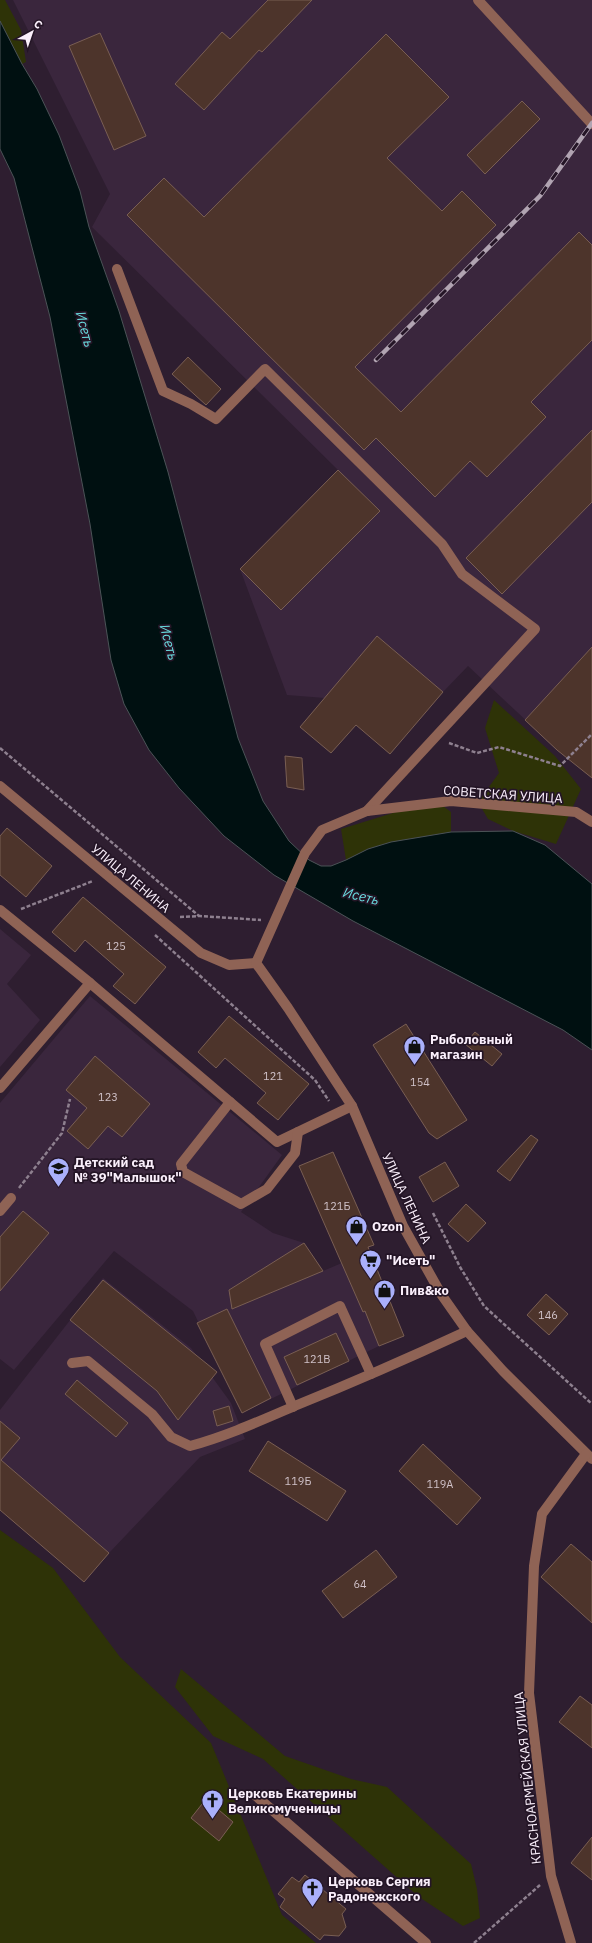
<svg xmlns="http://www.w3.org/2000/svg" width="592" height="1943" font-family="'IBM Plex Sans',sans-serif">
	<rect width="100%" height="100%" fill="#2e1e30"/>
	<g fill="#3a263d">
		<path d="M13,0H592V728L564,756L468,666L443,692L377,636L325,698L287,695L240,569L338,470L92,227L110,194Z"/>
		<path d="M0,929L31,955L7,984L40,1020L0,1067Z"/>
		<path d="M90,996L282,1155L241,1212L273,1233L304,1243L323,1271L370,1251L404,1336L379,1346L242,1413L193,1311L114,1251L14,1370L0,1359V1103Z"/>
		<path d="M103,1278L191,1348L231,1403L245,1439L200,1457L109,1553L84,1582L0,1510V1410Z"/>
	</g>
	<g fill="#2e3307">
		<path d="M0,0H5L21,30L26,62L22,64L0,21Z"/>
		<path d="M494,700L555,756L581,789L556,844L513,831L488,819L478,802L499,773L485,728Z"/>
		<path d="M435,800L451,812V832L391,842L368,849L346,860L341,829Z"/>
		<path d="M0,1530L53,1568L120,1657L211,1743L282,1915L316,1943H0Z"/>
		<path d="M181,1669L285,1756L351,1779L387,1787L471,1864L477,1889L480,1918L463,1926L419,1897L263,1759L213,1736L175,1687Z"/>
	</g>
	<path fill="#001011" stroke="#4b5357" d="M0,21L22,64L37,89L59,135L80,191L89,227L119,311L168,472L238,738L263,801L289,841L309,860L321,866H331L346,860L368,849L391,842L451,832L513,831L545,845L592,884V1050L563,1030L353,921L274,875L224,836L179,788L149,750L124,704L111,660L90,524L50,317L14,178L0,149Z"/>
	<g fill="#4d342b" stroke="#795e53">
		<path d="M268,0H312L262,52L259,50L204,110L175,84L222,32L230,39Z"/>
		<path d="M100,33L146,136L114,150L69,46Z"/>
		<path d="M386,34L449,97L387,158L442,211L462,191L496,225L355,367L401,412L579,232L592,245V340L531,402L546,417L487,477L470,461L435,497L376,438L364,450L127,215L164,178L204,217Z"/>
		<path d="M522,101L540,119L485,174L467,155Z"/>
		<path d="M188,357L221,389L206,405L172,374Z"/>
		<path d="M592,430V502L502,594L466,558Z"/>
		<path d="M338,470L380,511L281,610L240,569Z"/>
		<path d="M377,636L443,692L390,754L356,725L331,753L300,727Z"/>
		<path d="M592,647V778L557,750L525,720Z"/>
		<path d="M285,756L302,758L304,790L287,787Z"/>
		<path d="M7,828L52,866L26,897L0,875V836Z"/>
		<path d="M83,897L166,967L135,1004L113,986L124,974L85,940L75,952L52,932Z"/>
		<path d="M229,1016L309,1084L278,1120L257,1103L266,1093L225,1058L216,1068L198,1052Z"/>
		<path d="M406,1024L467,1120L437,1139L429,1133L373,1045Z"/>
		<path d="M475,1032L502,1054L492,1066L465,1044Z"/>
		<path d="M95,1056L150,1104L122,1137L108,1126L88,1149L67,1131L87,1108L66,1090Z"/>
		<path d="M531,1135L538,1140L510,1181L497,1171Z"/>
		<path d="M333,1152L374,1245L368,1247L404,1336L379,1346L365,1311L363,1312L299,1166Z"/>
		<path d="M445,1162L459,1186L433,1202L419,1177Z"/>
		<path d="M466,1204L486,1223L468,1242L448,1224Z"/>
		<path d="M23,1211L49,1233L0,1291V1237Z"/>
		<path d="M304,1243L323,1271L232,1309L229,1290Z"/>
		<path d="M103,1280L217,1372L178,1420L157,1391L70,1320Z"/>
		<path d="M546,1294L568,1314L549,1335L527,1315Z"/>
		<path d="M227,1309L271,1398L242,1413L197,1323Z"/>
		<path d="M336,1333L349,1361L297,1385L284,1357Z"/>
		<path d="M77,1380L128,1423L116,1437L65,1394Z"/>
		<path d="M229,1406L233,1421L217,1426L213,1411Z"/>
		<path d="M0,1421L20,1438L1,1460L109,1553L84,1582L0,1510Z"/>
		<path d="M268,1441L346,1491L327,1521L249,1471Z"/>
		<path d="M423,1444L481,1498L457,1525L399,1471Z"/>
		<path d="M571,1544L592,1562V1623L541,1577Z"/>
		<path d="M376,1550L397,1577L343,1618L322,1591Z"/>
		<path d="M580,1696L592,1705V1748L559,1722Z"/>
		<path d="M206,1799L233,1822L219,1841L191,1818Z"/>
		<path d="M592,1837V1880L571,1863Z"/>
		<path d="M305,1875L346,1909L342,1914L346,1927L339,1936L324,1935L320,1940L280,1907L285,1899L278,1894L292,1877L299,1882Z"/>
	</g>
	<g fill="none" stroke-linecap="round" stroke-linejoin="round">
		<g stroke="#8e808f" stroke-width="2.5" stroke-dasharray="4 2" stroke-linecap="butt">
			<path d="M449,743L477,753L499,747L560,766L592,734"/>
			<path d="M0,748L199,916"/>
			<path d="M21,909L93,881"/>
			<path d="M180,917L200,916L261,920"/>
			<path d="M155,935L315,1080L329,1101"/>
			<path d="M19,1188L62,1133L70,1099"/>
			<path d="M433,1213L460,1267L484,1306L592,1404"/>
			<path d="M474,1943L540,1885"/>
		</g>
		<g stroke="#8f6355" stroke-width="10">
			<path d="M478,0L592,124"/>
			<path d="M117,269L163,391L191,404L216,419L265,369L442,544L462,574L535,629L367,811"/>
			<path d="M0,786L201,953L229,965L256,963"/>
			<path d="M592,822L576,812L451,801L367,811L322,830L305,853L256,963L288,1008L352,1106L403,1226L441,1294L467,1331L503,1371L592,1459"/>
			<path d="M0,910L90,983L277,1142L352,1106"/>
			<path d="M0,1088L90,983"/>
			<path d="M230,1102L181,1164L183,1172L241,1204L267,1189L295,1153L298,1132"/>
			<path d="M0,1211L11,1198"/>
			<path d="M72,1363L88,1361L152,1414L171,1437L190,1446C227,1436 262,1420 297,1405C354,1382 411,1357 467,1331"/>
			<path d="M293,1407L265,1344L340,1306L371,1374"/>
			<path d="M256,1796L426,1943"/>
			<path d="M571,1943L551,1876L529,1693L534,1566L542,1514L586,1454"/>
		</g>
		<defs>
			<path id="rail" d="M376,360L540,196L592,123"/>
		</defs>
		<use href="#rail" stroke="#b1a4b2" stroke-width="4.5"/>
		<use href="#rail" stroke="#241526" stroke-width="3" stroke-dasharray="9" stroke-linecap="butt"/>
	</g>
	<defs>
		<symbol id="shop-pin" viewBox="-11 -11 22 30"><path d="M0 17L-7.5 6A9.5 9.5 0 1 1 7.5 6Z" fill="#aab0fb" stroke="#241526"/><path d="M-5-2.5h2.3a2.7 3.5 0 0 1 5.4 0H5L5.5 6h-11ZM-1.5-2.5h3a1.5 2.3 0 0 0-3 0Z" fill="#111"/></symbol>
		<symbol id="school-pin" viewBox="-11 -11 22 30"><path d="M0 17L-7.5 6A9.5 9.5 0 1 1 7.5 6Z" fill="#aab0fb" stroke="#241526"/><path d="M0-5L7-2L0 1L-7-2ZM-4 1L0 2.5L4 1V4Q0 6-4 4Z" fill="#111"/></symbol>
		<symbol id="supermarket-pin" viewBox="-11 -11 22 30"><path d="M0 17L-7.5 6A9.5 9.5 0 1 1 7.5 6Z" fill="#aab0fb" stroke="#241526"/><path d="M-6-5.5h2.5l.6 2H6L4.5 2H-2.5L-4.4-4H-6ZM-1.5 3.2a1.3 1.3 0 1 0 .1 0ZM3 3.2a1.3 1.3 0 1 0 .1 0Z" fill="#111"/></symbol>
		<symbol id="church-pin" viewBox="-11 -11 22 30"><path d="M0 17L-7.5 6A9.5 9.5 0 1 1 7.5 6Z" fill="#aab0fb" stroke="#241526"/><path d="M-1.2-6h2.4v3.5h3.3v2.4h-3.3V6h-2.4V-.1h-3.3v-2.4h3.3Z" fill="#111"/></symbol>
	</defs>
	<g fill-rule="evenodd">
		<use href="#shop-pin" x="402" y="1034" width="25" height="34"/>
		<use href="#school-pin" x="46" y="1156" width="25" height="34"/>
		<use href="#shop-pin" x="344" y="1214" width="25" height="34"/>
		<use href="#supermarket-pin" x="358" y="1248" width="25" height="34"/>
		<use href="#shop-pin" x="372" y="1278" width="25" height="34"/>
		<use href="#church-pin" x="200" y="1788" width="25" height="34"/>
		<use href="#church-pin" x="300" y="1876" width="25" height="34"/>
	</g>
	<g text-anchor="middle" stroke-width="3.5" stroke-linejoin="round" paint-order="stroke">
		<g font-size="11" fill="#cfc0c7">
			<text x="116" y="950">125</text>
			<text x="273" y="1080">121</text>
			<text x="420" y="1086">154</text>
			<text x="108" y="1101">123</text>
			<text x="337" y="1210">121Б</text>
			<text x="548" y="1319">146</text>
			<text x="317" y="1363">121В</text>
			<text x="298" y="1485">119Б</text>
			<text x="440" y="1488">119А</text>
			<text x="360" y="1588">64</text>
		</g>
		<g font-size="13" fill="#faeffb" stroke="#241526">
			<text transform="translate(503 794) rotate(4)" y="5">СОВЕТСКАЯ УЛИЦА</text>
			<text transform="translate(131 878) rotate(40)" y="5">УЛИЦА ЛЕНИНА</text>
			<text transform="translate(407 1198) rotate(65)" y="5">УЛИЦА ЛЕНИНА</text>
			<text transform="translate(527 1778) rotate(-96)" y="5">КРАСНОАРМЕЙСКАЯ УЛИЦА</text>
		</g>
		<g font-size="13" font-weight="bold" fill="#faeffb" stroke="#241526" text-anchor="start">
			<text x="430" y="1044">Рыболовный<tspan x="430" dy="15">магазин</tspan></text>
			<text x="74" y="1167">Детский сад<tspan x="74" dy="15">№ 39"Малышок"</tspan></text>
			<text x="372" y="1231">Ozon</text>
			<text x="386" y="1265">"Исеть"</text>
			<text x="400" y="1295">Пив&amp;ко</text>
			<text x="228" y="1798">Церковь Екатерины<tspan x="228" dy="15">Великомученицы</tspan></text>
			<text x="328" y="1886">Церковь Сергия<tspan x="328" dy="15">Радонежского</tspan></text>
		</g>
		<g font-size="14" font-style="italic" fill="#69dde0" stroke="#241526">
			<text transform="translate(85 329) rotate(75)" y="5">Исеть</text>
			<text transform="translate(169 642) rotate(75)" y="5">Исеть</text>
			<text transform="translate(361 896) rotate(14)" y="5">Исеть</text>
		</g>
	</g>
	<g transform="translate(32 32) rotate(40)" stroke="#241526" stroke-width="3" paint-order="stroke">
	<path d="M0-3L7 15L0 10L-7 15Z" fill="#faeffb"/>
	<text y="-6" font-size="11" font-weight="bold" text-anchor="middle" fill="#faeffb">С</text>
	</g>
</svg>
